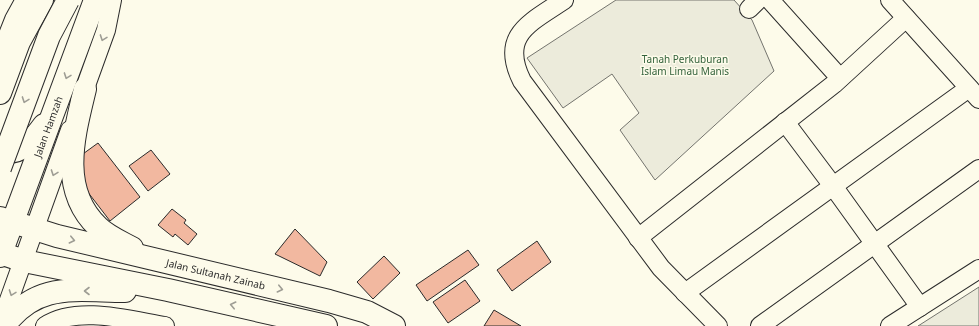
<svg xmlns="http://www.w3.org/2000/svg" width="979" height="326" font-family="'Noto Sans',sans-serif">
	<rect width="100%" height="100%" fill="#fdfbea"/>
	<g fill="#ecebdb" stroke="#74746e">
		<path d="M616,0H734L752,20L774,71L655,180L620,130L639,113L612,74L563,108L527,58Z"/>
		<path d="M979,287V326H918Z"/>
	</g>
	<g fill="#f2b8a0" stroke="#2b2b2b">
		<path d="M98,143L140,197L110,221L77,178L76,159Z"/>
		<path d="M151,150L170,174L148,191L129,166Z"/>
		<path d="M172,209L186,220L184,223L197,234L188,245L175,234L173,237L158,225Z"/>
		<path d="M295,229L327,262L320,276L275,254Z"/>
		<path d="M537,241L551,262L512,291L497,270Z"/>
		<path d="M468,250L479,265L427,301L416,285Z"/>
		<path d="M384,256L400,273L373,299L357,282Z"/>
		<path d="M465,280L480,301L448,323L433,302Z"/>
		<path d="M494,310L521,326H484Z"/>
	</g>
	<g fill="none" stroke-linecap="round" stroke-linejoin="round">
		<defs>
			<g id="minor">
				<path d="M564,0C530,23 499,35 522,81L661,268L718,326"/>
				<path d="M770,0L840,78"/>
				<path d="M890,0L979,99"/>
				<path d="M749,9L758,0"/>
				<path d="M80,102L106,30L112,0"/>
				<path d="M785,122L833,186L920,307"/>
				<path d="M638,238L834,84L906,18"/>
				<path d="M685,293L969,88"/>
				<path d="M0,325L70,130"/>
				<path d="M45,326C77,305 129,320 165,326"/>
				<path d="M760,326L979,169"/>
				<path d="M890,326L979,269"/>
			</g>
			<g id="major">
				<path d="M0,60L16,20L27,0"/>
				<path d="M85,89C74,135 58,189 98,227C107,236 121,242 132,248"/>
				<path d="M0,150C20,157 33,140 44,125"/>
				<path id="s1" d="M0,218L57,236L329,301L367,312L394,326"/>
				<path d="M0,253L24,261L168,290L326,326"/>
				<path id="s2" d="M0,256L95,0"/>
				<path d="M4,326C37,281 76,291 125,291"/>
			</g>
			<path id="highway" d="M0,93L19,42L42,0"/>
		</defs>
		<use href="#minor" stroke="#2b2b2b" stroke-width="20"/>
		<use href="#major" stroke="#2b2b2b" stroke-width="24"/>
		<use href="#highway" stroke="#2b2b2b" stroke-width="24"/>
		<use href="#minor" stroke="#fdfbea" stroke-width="18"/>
		<use href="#major" stroke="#fdfbea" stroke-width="22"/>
		<use href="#highway" stroke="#fdfbea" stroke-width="22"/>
		<defs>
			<path id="highway-bridge" d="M0,168L49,36L68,0"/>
		</defs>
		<use href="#highway-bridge" stroke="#2b2b2b" stroke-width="24" stroke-linecap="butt"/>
		<use href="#highway-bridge" stroke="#fdfbea" stroke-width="22"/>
	</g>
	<defs><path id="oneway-chevron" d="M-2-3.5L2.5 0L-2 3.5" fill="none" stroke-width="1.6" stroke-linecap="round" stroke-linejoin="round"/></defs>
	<g stroke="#9e9d94">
		<use href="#oneway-chevron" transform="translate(103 38) rotate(110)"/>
		<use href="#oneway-chevron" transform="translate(67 76) rotate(110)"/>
		<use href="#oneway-chevron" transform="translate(25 100) rotate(110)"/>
		<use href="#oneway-chevron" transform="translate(54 173) rotate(110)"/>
		<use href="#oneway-chevron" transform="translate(72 240) rotate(13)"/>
		<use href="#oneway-chevron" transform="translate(280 289) rotate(13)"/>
		<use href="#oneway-chevron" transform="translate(87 291) rotate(180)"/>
		<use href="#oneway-chevron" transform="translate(12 293) rotate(110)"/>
		<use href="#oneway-chevron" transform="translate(233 305) rotate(-167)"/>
	</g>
	<g text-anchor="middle" stroke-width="3" stroke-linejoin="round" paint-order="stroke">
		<g font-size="10" fill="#34623c" stroke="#fdfbea">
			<text x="685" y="63">Tanah Perkuburan<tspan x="685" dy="12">Islam Limau Manis</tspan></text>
		</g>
		<g font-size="10" fill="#2b2b2b" stroke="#fdfbea">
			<text dy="4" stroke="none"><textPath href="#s2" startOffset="138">Jalan Hamzah</textPath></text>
			<text dy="4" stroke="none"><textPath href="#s1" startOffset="223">Jalan Sultanah Zainab</textPath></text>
		</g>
	</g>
</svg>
